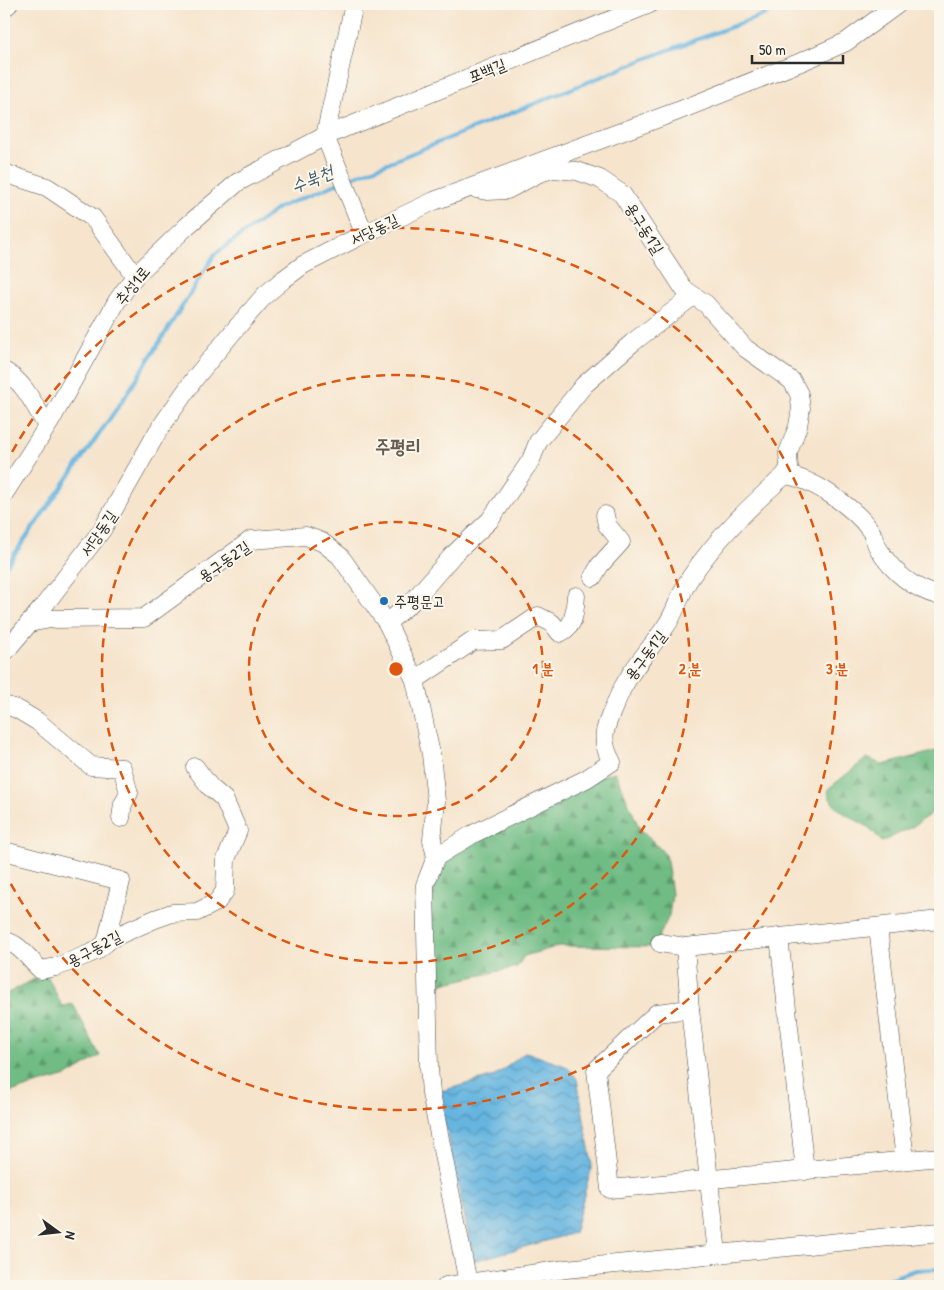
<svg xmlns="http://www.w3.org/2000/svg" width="944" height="1290" font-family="'Patrick Hand','Poor Story',sans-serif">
	<defs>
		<pattern id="forest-firs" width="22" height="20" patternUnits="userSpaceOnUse" patternTransform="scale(1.25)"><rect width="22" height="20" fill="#6fbc84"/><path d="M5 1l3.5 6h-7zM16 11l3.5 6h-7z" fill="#5b996c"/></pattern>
		<pattern id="water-waves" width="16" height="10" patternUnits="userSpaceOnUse" patternTransform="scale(1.25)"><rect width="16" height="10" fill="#66b5e0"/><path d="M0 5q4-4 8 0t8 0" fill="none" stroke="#5493b6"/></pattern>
	</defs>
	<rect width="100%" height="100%" fill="#fbf7ec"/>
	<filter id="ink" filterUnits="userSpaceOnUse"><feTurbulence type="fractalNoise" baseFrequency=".02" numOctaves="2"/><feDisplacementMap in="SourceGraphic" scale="10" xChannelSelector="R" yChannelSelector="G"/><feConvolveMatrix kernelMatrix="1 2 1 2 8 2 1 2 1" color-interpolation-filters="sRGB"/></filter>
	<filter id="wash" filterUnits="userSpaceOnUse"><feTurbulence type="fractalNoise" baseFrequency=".0096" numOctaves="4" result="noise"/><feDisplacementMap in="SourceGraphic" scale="20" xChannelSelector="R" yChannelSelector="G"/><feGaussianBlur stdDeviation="1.12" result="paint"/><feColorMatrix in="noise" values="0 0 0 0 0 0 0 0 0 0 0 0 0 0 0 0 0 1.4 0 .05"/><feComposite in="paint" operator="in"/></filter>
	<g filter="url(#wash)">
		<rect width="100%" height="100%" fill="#f6e4cc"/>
		<g fill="url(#forest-firs)" stroke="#4d7458">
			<path d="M940,750V807L912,827L882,842C878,837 873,831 868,827C854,818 828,809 828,789L867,758L883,765Z"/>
			<path d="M615,772L639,827L666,855L672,894L669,916L654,947L559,946L524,956L517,967L433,986L428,876L446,858L600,776Z"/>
			<path d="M46,973L62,1006L73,1004L100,1056L67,1076L7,1093L10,1099L4,1101V995Z"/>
			<path d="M940,1280V1286H912Z"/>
		</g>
		<path fill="url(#water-waves)" stroke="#487086" d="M526,1052L568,1067L577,1079L592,1165L574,1233L474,1261L438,1092L495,1076Z"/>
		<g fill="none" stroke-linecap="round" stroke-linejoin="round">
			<g stroke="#66b5e0" stroke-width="4">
				<path d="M348,179L655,55L766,14L781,4"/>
				<path d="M4,569L125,397L215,254L280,207L339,183"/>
				<path d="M867,1286L916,1270L940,1269"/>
			</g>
		</g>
	</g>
	<g filter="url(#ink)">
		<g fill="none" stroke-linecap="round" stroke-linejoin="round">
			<defs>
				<g id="minor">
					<path d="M354,4L325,136L364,233"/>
					<path d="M4,8L9,4"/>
					<path d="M4,173L47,187L93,218L135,276"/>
					<path d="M471,188L487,191L507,190L539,173L553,169L577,171L600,179L622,194L684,289L706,304L745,348L792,381L799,394L801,408L798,426L788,453L789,468L785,475C812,478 855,508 870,530C874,535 875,542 878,548C892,572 914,589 940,596"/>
					<path d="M4,371C25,382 35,407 47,426"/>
					<path d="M4,494L50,422L117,301L135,276L187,226L238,182L325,136L650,4"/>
					<path d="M593,577L600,565L621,542L607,525L605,515"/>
					<path d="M29,623L51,619L144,618L251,540L306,536L322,542L340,556L387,623L415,680L431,754L436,801L432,840L436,857L425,885L429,1068L431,1093L468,1283"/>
					<path d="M387,623L413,601L453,555L490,520L531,460L538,442L584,385L632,343L693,296"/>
					<path d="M4,653L43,607L102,530L158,431L195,378L232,333L265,295L284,279L303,265L356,238L434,201L678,111L801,62L846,42L898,4"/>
					<path d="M415,680L473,641L502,640L538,616L552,623L560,633C576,625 574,612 576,596"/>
					<path d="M4,705L17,709L37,721L91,766L122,768L129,793L123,804L121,818"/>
					<path d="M4,851L121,881L106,943"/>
					<path d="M436,857L473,834L586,779L612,762C598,738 606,725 616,702C629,670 647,654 666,626C676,612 680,593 690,578C716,539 750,506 785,475"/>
					<path d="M878,927L905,1160"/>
					<path d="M779,937L805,1171"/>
					<path d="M4,941C20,943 29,960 41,970L56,967L79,958L96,951L112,938L155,919L172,913L197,912L217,902L225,891L226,859L238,831L224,799L210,787L195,767"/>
					<path d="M660,943L685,947L940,920"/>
					<path d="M685,947L690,1009L657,1013L596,1070L610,1189L940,1157"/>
					<path d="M690,1009L717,1253"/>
					<path d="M446,1286L566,1269L940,1232"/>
				</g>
			</defs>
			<use href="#minor" stroke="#494743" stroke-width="19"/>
			<use href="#minor" stroke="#fff" stroke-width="18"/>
		</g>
	</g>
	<g fill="none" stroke="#df570e" stroke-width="2.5" stroke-dasharray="9 6">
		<circle cx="396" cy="669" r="147"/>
		<circle cx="396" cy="669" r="294"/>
		<path d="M5 465A441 441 0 1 1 5 873"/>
	</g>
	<circle fill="#1f6fb2" stroke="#fbf7ec" stroke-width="2" cx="384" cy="601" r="5"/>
	<g text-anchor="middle" stroke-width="4" stroke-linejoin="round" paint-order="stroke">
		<g font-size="16" fill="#2b2b2b" stroke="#fbf7ec">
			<text transform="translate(487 70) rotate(-22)" y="6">포백길</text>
			<text transform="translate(645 228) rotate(58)" y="6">용구동1길</text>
			<text transform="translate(374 229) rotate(-26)" y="6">서당동길</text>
			<text transform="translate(132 285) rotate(-51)" y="6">추성1로</text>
			<text transform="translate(98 533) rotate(-56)" y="6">서당동길</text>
			<text transform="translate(224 561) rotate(-35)" y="6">용구동2길</text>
			<text transform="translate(645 655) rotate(-53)" y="6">용구동1길</text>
			<text transform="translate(94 948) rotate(-28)" y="6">용구동2길</text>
		</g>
		<g font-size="16" fill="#2b2b2b" stroke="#fbf7ec" text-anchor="start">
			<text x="394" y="607">주평문고</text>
		</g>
		<g font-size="18" font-style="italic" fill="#405b6a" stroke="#fbf7ec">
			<text transform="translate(312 179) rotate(-22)" y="6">수북천</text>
		</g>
		<g font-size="19" font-weight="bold" fill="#675c4e" stroke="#fbf7ec">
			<text x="398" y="453">주평리</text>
		</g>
	</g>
	<circle cx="396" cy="669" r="8" fill="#df570e" stroke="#fbf7ec" stroke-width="2.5"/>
	<g font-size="15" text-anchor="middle" font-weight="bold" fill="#df570e" stroke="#fbf7ec" stroke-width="4" stroke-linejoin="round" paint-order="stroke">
		<text x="543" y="674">1 분</text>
		<text x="690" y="674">2 분</text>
		<text x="837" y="674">3 분</text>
	</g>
	<rect width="944" height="1290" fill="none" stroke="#fbf7ec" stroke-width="20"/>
	<g transform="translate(58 1232) rotate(105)" stroke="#fbf7ec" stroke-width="4" paint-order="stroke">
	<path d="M0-4L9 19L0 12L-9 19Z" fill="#2b2b2b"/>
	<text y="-8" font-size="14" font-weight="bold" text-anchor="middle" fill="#2b2b2b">N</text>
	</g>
	<path d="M752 55v8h91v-8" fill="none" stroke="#2b2b2b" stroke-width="2.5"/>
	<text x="759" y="55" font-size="15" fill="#2b2b2b" stroke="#fbf7ec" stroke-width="4" paint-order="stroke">50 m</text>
</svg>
